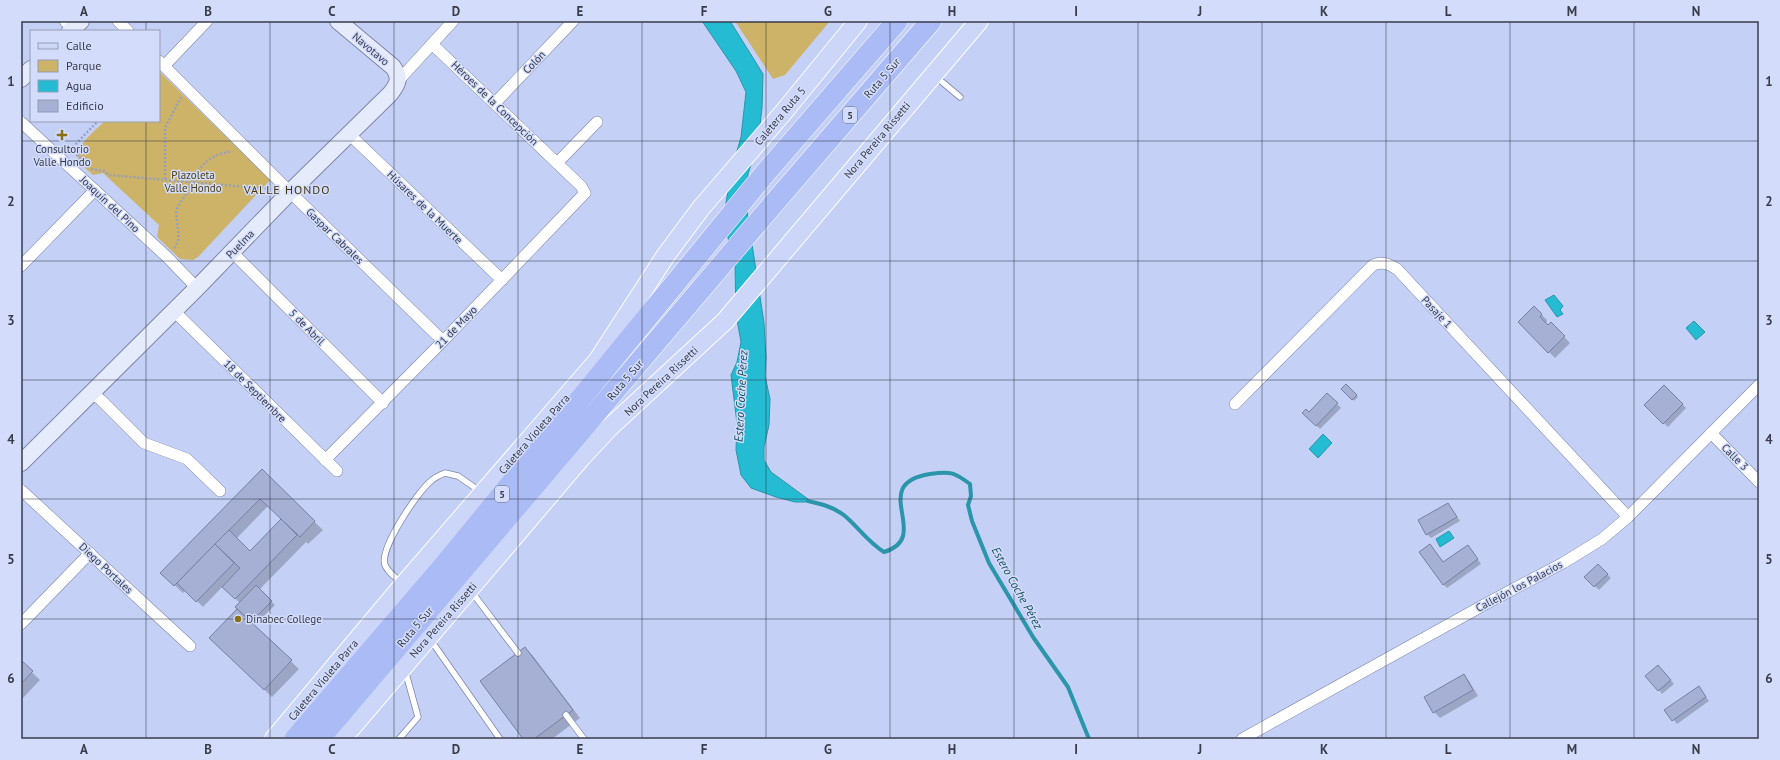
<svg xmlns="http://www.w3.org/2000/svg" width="1780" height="760" font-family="'PT Sans',sans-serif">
	<rect width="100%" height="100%" fill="#c4d0f5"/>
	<g fill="#cdb367">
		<path d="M735,21H830L785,75L773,79Z"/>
		<path d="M159,71L270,180L198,257L193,260L180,259L157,237L159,225L103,173L93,175C89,171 83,167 80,162C71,148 96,130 105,121H159Z"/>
	</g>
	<g fill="#25bbd3" stroke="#2b95aa">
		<path d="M702,21H730L763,74L762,108L758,143L748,174L747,211L764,323L766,357L765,376L770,399L769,425L764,447V460L771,472L812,502H795L776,497L751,488L741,475L736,450L737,423L731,375L737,362L741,342L736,314L735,264L727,234L726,203L731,172L741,137L746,92L736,71Z"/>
		<path d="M1554,295L1563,306L1560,310L1563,314L1557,317L1545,300Z"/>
		<path d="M1694,321L1705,332L1696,340L1686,328Z"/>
		<path d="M1323,434L1332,443L1318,458L1309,449Z"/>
		<path d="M1449,531L1454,538L1440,547L1436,539Z"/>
	</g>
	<g fill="#0003" fill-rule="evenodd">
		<path d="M1534,307L1547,320L1546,324L1548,326L1551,323L1570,343L1555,358L1519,322Z"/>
		<path d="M1346,385L1358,397L1354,401L1342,389Z"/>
		<path d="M1664,386L1686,408L1668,427L1645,405Z"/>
		<path d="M1327,394L1341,408L1320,429L1303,413H1309Z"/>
		<path d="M262,471L323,530L308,544L306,542L259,590L275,605L254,626L299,669L272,697L218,646L243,614L240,603L223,586L203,607L186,590L183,593L162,573ZM268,506L282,519L250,552L236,539Z"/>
		<path d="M1448,504L1460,521L1431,538L1427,534Z"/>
		<path d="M1430,545L1444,563L1468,546L1481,564L1447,588L1443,584Z"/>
		<path d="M1598,565L1611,578L1599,590L1586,577Z"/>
		<path d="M525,648L533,656L580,718L552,739H524Z"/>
		<path d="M21,662L40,680L21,700Z"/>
		<path d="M1662,670L1674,684L1662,694L1659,690Z"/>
		<path d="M1464,676L1469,681L1478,696L1440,718L1434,712Z"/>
		<path d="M1699,687L1709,701L1677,724L1666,710Z"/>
	</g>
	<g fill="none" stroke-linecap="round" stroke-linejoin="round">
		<path stroke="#2b95aa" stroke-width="4" d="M808,501C821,504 834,507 845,516C859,528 868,542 884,552C934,537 866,484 930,474C950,471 954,472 970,484L971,496L968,505L972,521L989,563L1033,637L1068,687L1089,739"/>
	</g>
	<g fill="#a5b0d4" stroke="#7680a2">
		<path d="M1534,306L1542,314L1540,317L1548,325L1551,322L1565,336L1548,353L1518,322Z"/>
		<path d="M1346,384L1357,395L1352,400L1341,389Z"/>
		<path d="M1664,385L1683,404L1663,424L1644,405Z"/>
		<path d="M1327,393L1338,403L1316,426L1302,413L1306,409L1309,412Z"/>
		<path d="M262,469L315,521L300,537L260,499L174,586L160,573Z"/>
		<path d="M1448,503L1457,517L1426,535L1418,520Z"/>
		<path d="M281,519L297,535L235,599L222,587L240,568L215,544L229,530L250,551Z"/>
		<path d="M215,544L234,563L196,602L177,583Z"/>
		<path d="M1430,544L1443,562L1468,545L1478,559L1443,585L1419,552Z"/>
		<path d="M1598,564L1608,574L1594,587L1584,577Z"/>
		<path d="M256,585L272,601L251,622L235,607Z"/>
		<path d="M237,609L292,660L264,690L209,638Z"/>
		<path d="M525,647L573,710L534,739H523L480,681Z"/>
		<path d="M21,660L33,671L21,684Z"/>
		<path d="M1658,665L1671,680L1658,691L1645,676Z"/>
		<path d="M1464,674L1473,690L1433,713L1424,697Z"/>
		<path d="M1699,686L1706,697L1672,721L1664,710Z"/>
	</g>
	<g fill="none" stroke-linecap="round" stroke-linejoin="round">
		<defs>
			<g id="lane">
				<path d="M935,76L960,97"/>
				<path d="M402,583C397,578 388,573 385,565C379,549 418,491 431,481C435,477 440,475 445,473L458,476L481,492"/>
				<path d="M471,591L518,653"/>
				<path d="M430,639L500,739"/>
				<path d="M566,715L584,739"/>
				<path d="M399,739L418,717L405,670"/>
			</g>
			<g id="street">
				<path d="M65,21L73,28"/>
				<path d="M118,21L128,31"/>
				<path d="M159,61L290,192L443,341"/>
				<path d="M164,66L207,21"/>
				<path d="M399,80L453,21"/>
				<path d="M495,103L573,21"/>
				<path d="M21,122L167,257L197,288"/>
				<path d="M349,134L502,280"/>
				<path d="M557,163L597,122"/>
				<path d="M232,252L383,403"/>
				<path d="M21,266L95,190"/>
				<path d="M174,311L337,471"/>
				<path d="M92,393L101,400L144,443L187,459L220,491"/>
				<path d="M1235,404L1373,265C1382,261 1389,264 1397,269L1628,517"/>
				<path d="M1711,433L1759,482"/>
				<path d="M325,460L443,341L585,193L581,186L432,44"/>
				<path d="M21,490L190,646"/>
				<path d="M21,624L90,553"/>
				<path d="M1242,739L1491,601L1563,563L1602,539L1628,517L1759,385"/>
			</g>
			<g id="secondary">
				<path d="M70,31L81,21"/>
				<path d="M21,79L31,69"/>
				<path d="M21,463L197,288L290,192L390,94C398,84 401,78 393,67L338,21"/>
			</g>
			<g id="primary">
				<path d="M274,739L398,591L598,360L666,255L701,208L782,114L858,21"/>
				<path d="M342,739L582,457L609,428L725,321L979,21"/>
			</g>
			<g id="highway">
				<path d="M295,739L447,562L767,171L897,21"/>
				<path d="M319,739L769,209L931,21"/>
			</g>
		</defs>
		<use href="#lane" stroke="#7c87a9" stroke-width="7"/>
		<use href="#street" stroke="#7c87a9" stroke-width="12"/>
		<use href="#secondary" stroke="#7c87a9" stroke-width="18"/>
		<use href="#primary" stroke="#fff" stroke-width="20"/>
		<use href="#highway" stroke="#fff" stroke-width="22"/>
		<g stroke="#97a0be" stroke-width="2.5" stroke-dasharray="2 2" stroke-linecap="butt">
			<path d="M71,149L83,161"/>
			<path d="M70,150L98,121"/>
			<path d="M91,169L104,171L109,175L270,189"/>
			<path d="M165,179V128L181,97"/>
			<path d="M174,248C184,237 174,223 177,209C179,204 182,200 185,196C198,171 201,157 232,151"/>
		</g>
		<use href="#lane" stroke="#fff" stroke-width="5.5"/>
		<use href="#street" stroke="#fff" stroke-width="11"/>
		<use href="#secondary" stroke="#e6ebfc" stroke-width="16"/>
		<use href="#primary" stroke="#ccd6f9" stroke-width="18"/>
		<use href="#highway" stroke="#aabbf5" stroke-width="21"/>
	</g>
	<path fill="none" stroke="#383c4b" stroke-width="1" stroke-opacity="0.55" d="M146,21V31M270,21V739M394,21V739M518,21V739M642,21V739M766,21V739M890,21V739M1014,21V739M1138,21V739M1262,21V739M1386,21V739M1510,21V739M1634,21V739M146,121V739M21,141H1759M21,261H1759M21,380H1759M21,499H1759M21,619H1759"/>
	<g fill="#8a7012" stroke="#d3ddfb" stroke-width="1.5">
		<path d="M60 129h4v4h4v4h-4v4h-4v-4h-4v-4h4z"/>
		<circle cx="238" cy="619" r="4"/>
	</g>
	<g text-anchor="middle" stroke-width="3" stroke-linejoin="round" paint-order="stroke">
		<g fill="#d3ddfb" stroke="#666c80" stroke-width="1">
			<rect x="843" y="107" width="14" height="16" rx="3"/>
			<rect x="495" y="486" width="14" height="16" rx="3"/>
		</g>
		<g font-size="10" font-weight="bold" fill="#383c4b">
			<text x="850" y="119">5</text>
			<text x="502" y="498">5</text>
		</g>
		<g font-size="11" fill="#383c4b" stroke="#d3ddfb">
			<text transform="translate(371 49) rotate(40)" y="4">Navotavo</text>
			<text transform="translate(534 62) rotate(-46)" y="4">Colón</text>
			<text transform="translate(882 78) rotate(-49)" y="4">Ruta 5 Sur</text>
			<text transform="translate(495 103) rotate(44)" y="4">Héroes de la Concepción</text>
			<text transform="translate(780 116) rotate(-50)" y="4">Caletera Ruta 5</text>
			<text transform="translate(877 140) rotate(-50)" y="4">Nora Pereira Rissetti</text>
			<text transform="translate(110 204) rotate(43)" y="4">Joaquín del Pino</text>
			<text transform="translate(425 207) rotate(44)" y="4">Húsares de la Muerte</text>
			<text transform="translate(335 236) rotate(44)" y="4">Gaspar Cabrales</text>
			<text transform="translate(240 244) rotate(-46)" y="4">Puelma</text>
			<text transform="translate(1437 312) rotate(47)" y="4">Pasaje 1</text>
			<text transform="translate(307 327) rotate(45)" y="4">5 de Abril</text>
			<text transform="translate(456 327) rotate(-46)" y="4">21 de Mayo</text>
			<text transform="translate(625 380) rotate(-50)" y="4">Ruta 5 Sur</text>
			<text transform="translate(661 381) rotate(-43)" y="4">Nora Pereira Rissetti</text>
			<text transform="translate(255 391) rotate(45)" y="4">18 de Septiembre</text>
			<text transform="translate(534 434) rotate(-49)" y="4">Caletera Violeta Parra</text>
			<text transform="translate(1735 457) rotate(45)" y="4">Calle 3</text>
			<text transform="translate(106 568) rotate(43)" y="4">Diego Portales</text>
			<text transform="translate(1519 586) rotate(-28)" y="4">Callejón los Palacios</text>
			<text transform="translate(443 620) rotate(-49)" y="4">Nora Pereira Rissetti</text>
			<text transform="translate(415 627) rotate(-50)" y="4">Ruta 5 Sur</text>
			<text transform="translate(323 680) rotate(-50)" y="4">Caletera Violeta Parra</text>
		</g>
		<g font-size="11" fill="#383c4b" stroke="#d3ddfb">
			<text x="62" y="153">Consultorio<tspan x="62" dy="13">Valle Hondo</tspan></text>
			<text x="246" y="623" text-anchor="start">Dinabec College</text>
		</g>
		<g font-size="11" fill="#4b3f16" stroke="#d3ddfb">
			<text x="193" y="179">Plazoleta<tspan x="193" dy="13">Valle Hondo</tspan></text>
		</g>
		<g font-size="12" letter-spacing="1" fill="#43360d" stroke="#d3ddfb">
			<text x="287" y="194">VALLE HONDO</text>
		</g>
		<g font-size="12" font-style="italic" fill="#18515c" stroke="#d3ddfb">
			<text transform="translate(741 396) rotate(-87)" y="4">Estero Coche Pérez</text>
			<text transform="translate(1017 588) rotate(61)" y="4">Estero Coche Pérez</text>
		</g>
	</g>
	<rect width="1780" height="760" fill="none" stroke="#d3ddfb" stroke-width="44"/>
	<rect x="30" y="30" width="130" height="92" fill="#d3ddfb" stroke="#959db5"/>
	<rect x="38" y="43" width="20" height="6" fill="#ccd6f9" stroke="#959db5"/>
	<text x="66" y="50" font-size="12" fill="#383c4b">Calle</text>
	<rect x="38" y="60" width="20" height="12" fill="#cdb367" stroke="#959db5"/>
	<text x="66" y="70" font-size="12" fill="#383c4b">Parque</text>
	<rect x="38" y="80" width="20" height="12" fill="#25bbd3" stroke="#959db5"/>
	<text x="66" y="90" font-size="12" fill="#383c4b">Agua</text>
	<rect x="38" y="100" width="20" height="12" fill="#a5b0d4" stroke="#959db5"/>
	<text x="66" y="110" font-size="12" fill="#383c4b">Edificio</text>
	<rect x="22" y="22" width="1736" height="716" fill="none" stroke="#383c4b" stroke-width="1.5"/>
	<g font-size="13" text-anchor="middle" font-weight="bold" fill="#383c4b">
		<text x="84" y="16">A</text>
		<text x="208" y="16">B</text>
		<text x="332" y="16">C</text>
		<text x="456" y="16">D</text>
		<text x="580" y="16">E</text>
		<text x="704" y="16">F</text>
		<text x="828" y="16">G</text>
		<text x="952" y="16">H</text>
		<text x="1076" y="16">I</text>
		<text x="1200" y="16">J</text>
		<text x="1324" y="16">K</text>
		<text x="1448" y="16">L</text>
		<text x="1572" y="16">M</text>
		<text x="1696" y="16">N</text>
		<text x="11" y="86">1</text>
		<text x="1769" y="86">1</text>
		<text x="11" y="206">2</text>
		<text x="1769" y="206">2</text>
		<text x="11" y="325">3</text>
		<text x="1769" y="325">3</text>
		<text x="11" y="444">4</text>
		<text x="1769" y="444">4</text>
		<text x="11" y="564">5</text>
		<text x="1769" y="564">5</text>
		<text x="11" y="683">6</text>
		<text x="1769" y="683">6</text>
		<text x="84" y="754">A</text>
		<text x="208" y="754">B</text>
		<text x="332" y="754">C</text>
		<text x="456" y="754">D</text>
		<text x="580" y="754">E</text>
		<text x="704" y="754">F</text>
		<text x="828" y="754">G</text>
		<text x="952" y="754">H</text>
		<text x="1076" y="754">I</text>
		<text x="1200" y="754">J</text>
		<text x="1324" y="754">K</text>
		<text x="1448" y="754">L</text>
		<text x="1572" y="754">M</text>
		<text x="1696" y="754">N</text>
	</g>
</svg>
